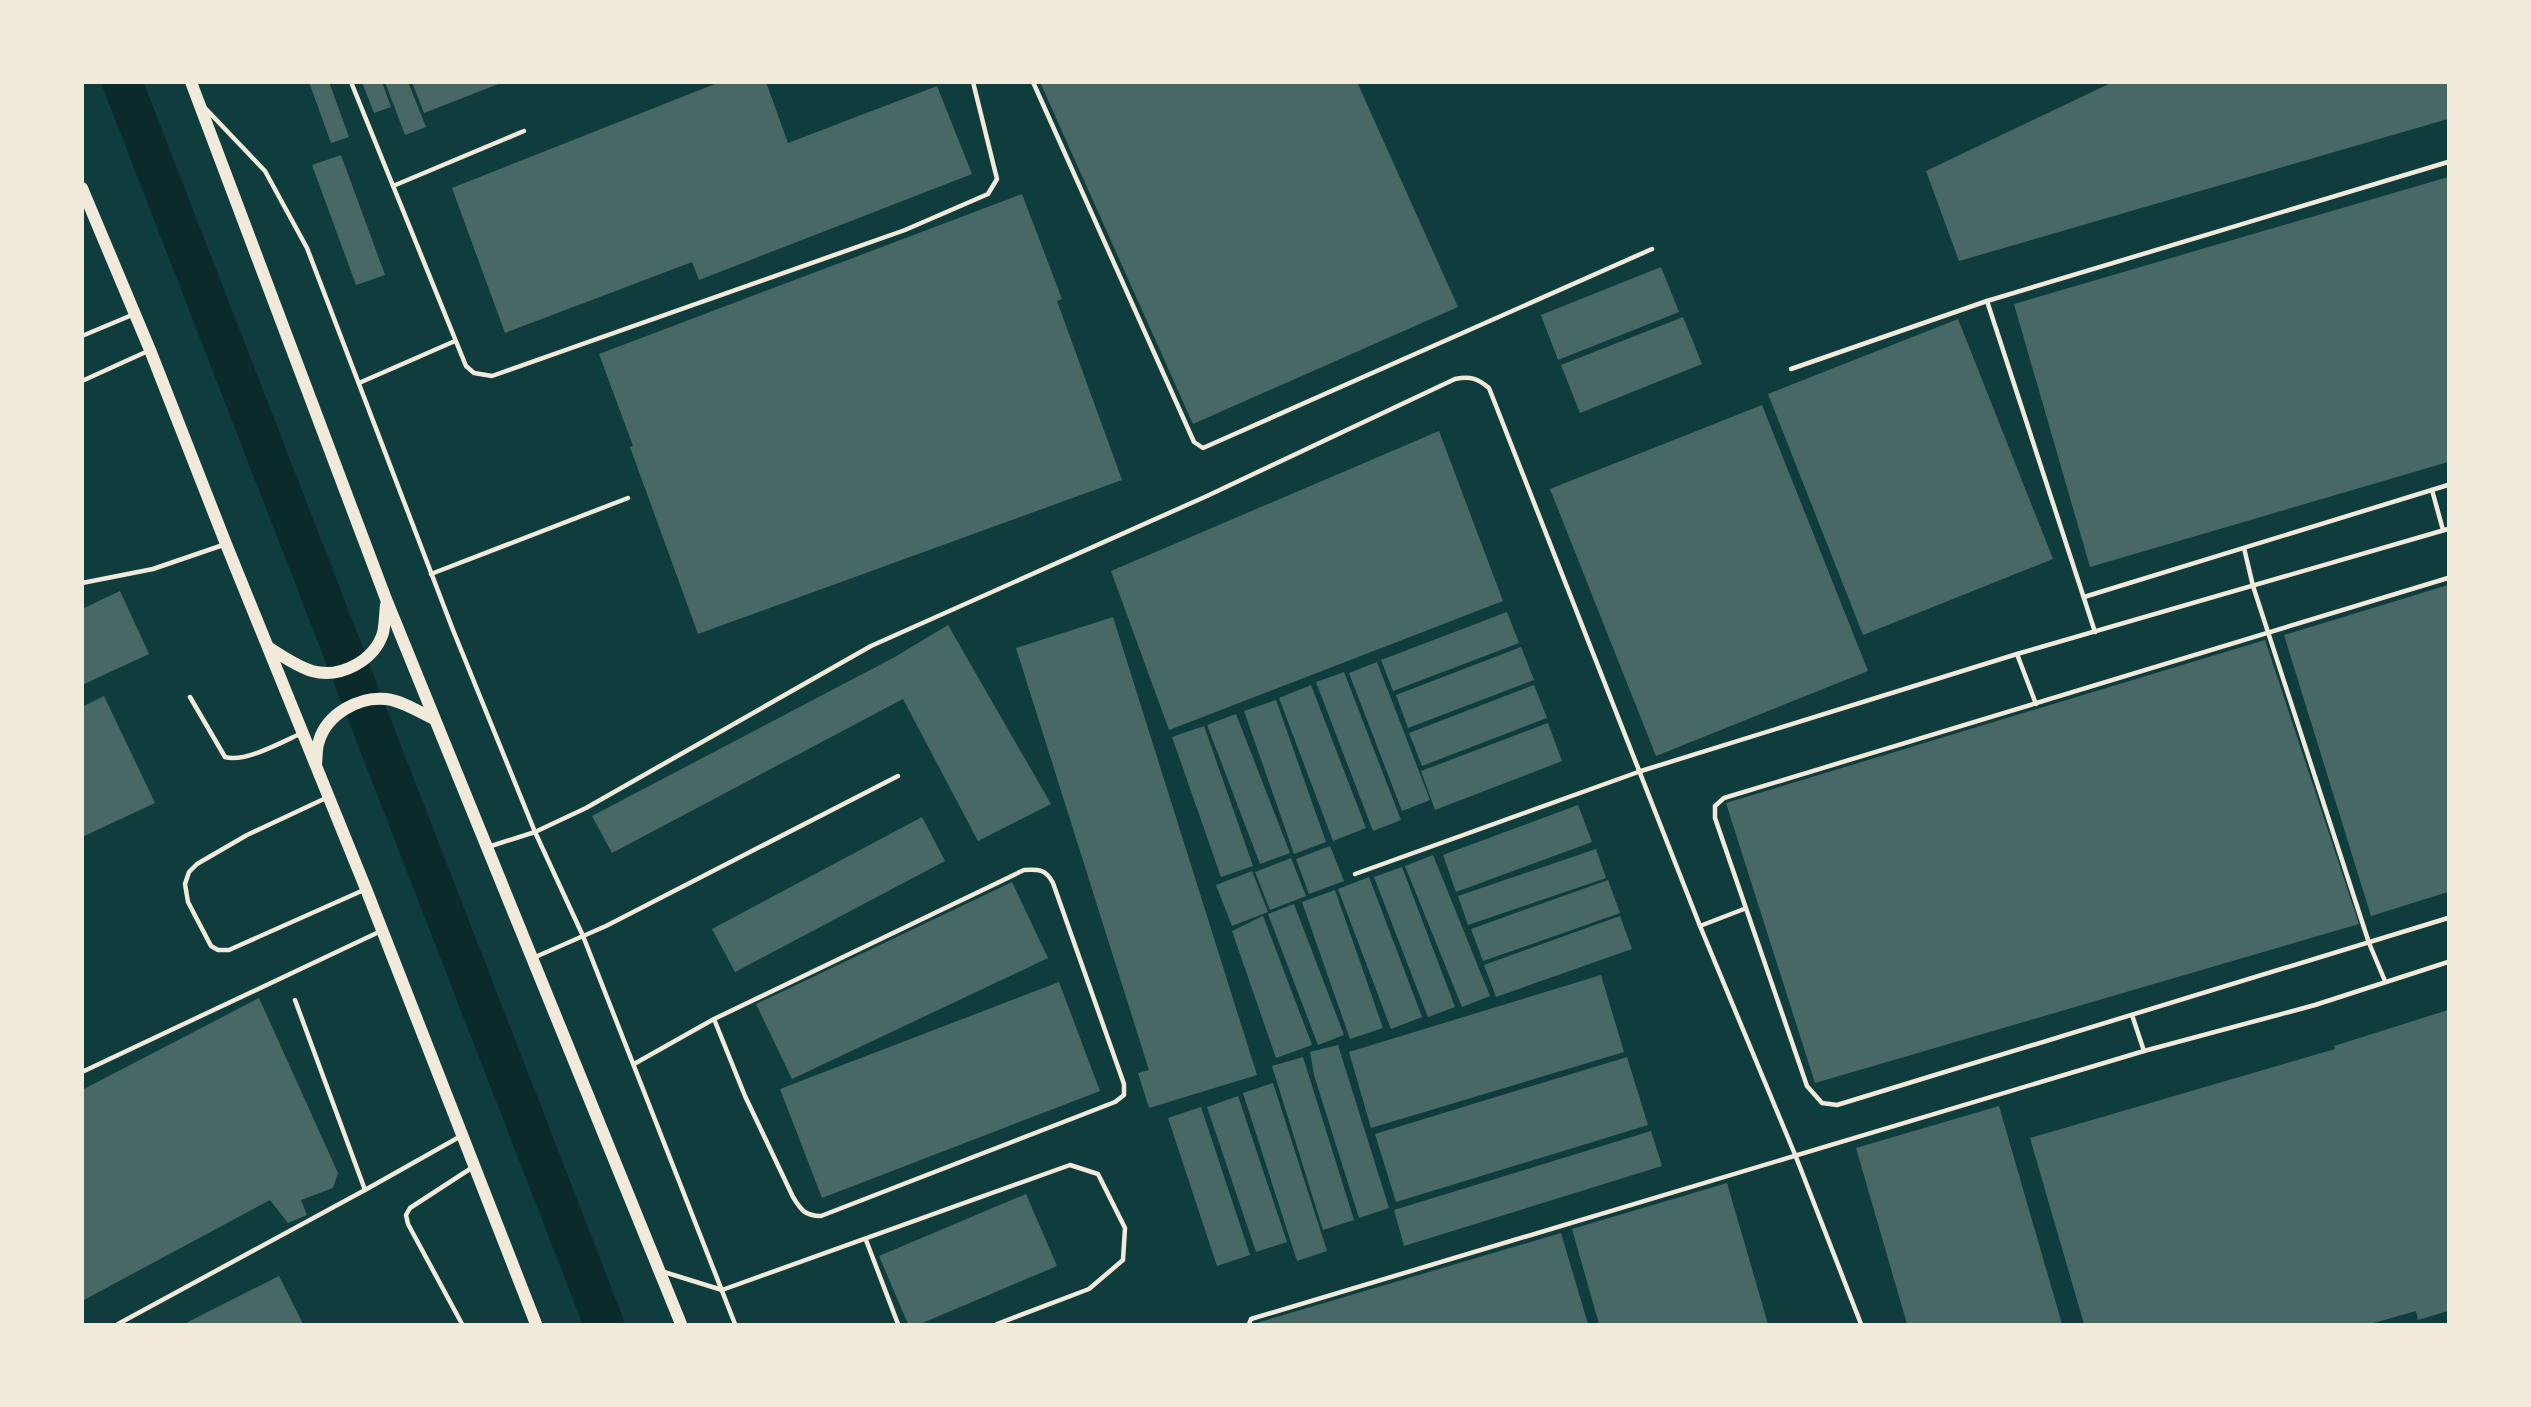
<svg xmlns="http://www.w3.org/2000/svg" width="2531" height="1407" font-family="'DejaVu Sans',sans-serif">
	<rect width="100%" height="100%" fill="#0f3d3e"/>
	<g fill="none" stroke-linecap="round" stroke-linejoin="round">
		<path stroke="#0a2a2b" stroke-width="40" d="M122,82L604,1324"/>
	</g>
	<g fill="#486865">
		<path d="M309,82H329L349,137L331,143Z"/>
		<path d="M362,82H382L391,107L374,113Z"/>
		<path d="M385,82H408L426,127L405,135Z"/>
		<path d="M412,82H501V83L424,113Z"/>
		<path d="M720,82H766L788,143L937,86L972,174L699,280L692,262L505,333L452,188Z"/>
		<path d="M1040,82H1357L1458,307L1193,424Z"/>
		<path d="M2113,82H2448V119L1959,261L1926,171Z"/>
		<path d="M341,155L385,275L356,285L312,165Z"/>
		<path d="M2448,177V462L2090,567L2014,304Z"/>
		<path d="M1022,194L1062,299L1057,301L1122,480L698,634L630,447L633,446L599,354Z"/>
		<path d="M1661,267L1679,312L1558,360L1541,315Z"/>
		<path d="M1683,317L1702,364L1580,413L1561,365Z"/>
		<path d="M1958,319L2053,559L1863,635L1768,394Z"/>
		<path d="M1762,405L1868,671L1656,756L1550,489Z"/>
		<path d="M1439,431L1503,601L1169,730L1111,571Z"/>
		<path d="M2448,585V892L2371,916L2284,635Z"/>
		<path d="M120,591L149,654L82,685V609Z"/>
		<path d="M1507,612L1519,643L1393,691L1381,660Z"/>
		<path d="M1113,617L1257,1075L1149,1108L1138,1073L1149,1070L1016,648Z"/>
		<path d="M948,625L1051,804L978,841L903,699L612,853L592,816L893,658Z"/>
		<path d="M2265,640L2359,924L1815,1083L1726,803Z"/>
		<path d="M1521,647L1534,680L1408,728L1396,695Z"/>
		<path d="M1377,662L1430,800L1402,811L1349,673Z"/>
		<path d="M1344,672L1401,820L1373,831L1316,682Z"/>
		<path d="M1311,685L1366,828L1333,841L1279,698Z"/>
		<path d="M1534,685L1547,718L1422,766L1409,733Z"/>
		<path d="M104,696L155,803L82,837V707Z"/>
		<path d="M1276,700L1326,842L1294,854L1244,711Z"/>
		<path d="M1236,714L1290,853L1260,864L1207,725Z"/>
		<path d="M1548,723L1562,761L1435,810L1421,771Z"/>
		<path d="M1204,726L1253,866L1221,877L1172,737Z"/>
		<path d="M1578,805L1592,842L1456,892L1443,855Z"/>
		<path d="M922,817L945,861L735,972L712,929Z"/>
		<path d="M1330,846L1344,881L1309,894L1296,859Z"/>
		<path d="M1596,849L1606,878L1468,925L1458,896Z"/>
		<path d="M1433,855L1490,996L1462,1007L1405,866Z"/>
		<path d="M1291,858L1306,896L1270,910L1255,872Z"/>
		<path d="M1402,867L1455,1007L1428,1017L1374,877Z"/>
		<path d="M1252,871L1268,912L1232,926L1216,885Z"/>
		<path d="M1369,877L1422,1017L1391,1029L1338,889Z"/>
		<path d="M1608,880L1620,913L1483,961L1471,929Z"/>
		<path d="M1012,882L1048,958L792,1079L756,1004Z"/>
		<path d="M1335,890L1383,1028L1350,1039L1302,902Z"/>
		<path d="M1294,904L1344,1035L1318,1045L1268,914Z"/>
		<path d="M1263,916L1312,1045L1276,1058L1232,931Z"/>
		<path d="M1620,916L1632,949L1496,997L1484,965Z"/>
		<path d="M1601,975L1624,1052L1371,1128L1349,1052Z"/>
		<path d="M1059,982L1100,1091L822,1198L780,1089Z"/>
		<path d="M259,998L338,1173L333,1188L301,1200L307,1215L288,1223L270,1200L82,1301V1090Z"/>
		<path d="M2448,1010V1311L2418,1320L2416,1311L2370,1324H2084L2030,1138L2335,1049L2334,1046Z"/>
		<path d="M1338,1045L1389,1208L1359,1218L1314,1075L1310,1052Z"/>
		<path d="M1303,1057L1354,1220L1323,1230L1272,1066Z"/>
		<path d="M1627,1057L1648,1125L1396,1202L1375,1134Z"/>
		<path d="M1273,1083L1327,1251L1297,1261L1243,1093Z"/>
		<path d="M1238,1096L1287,1242L1256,1252L1207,1107Z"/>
		<path d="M1999,1106L2062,1324H1907L1856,1148Z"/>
		<path d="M1201,1107L1250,1255L1217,1266L1168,1118Z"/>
		<path d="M1651,1131L1662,1166L1404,1246L1394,1210Z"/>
		<path d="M1727,1183L1768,1324H1599L1572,1229Z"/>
		<path d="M1026,1194L1057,1266L920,1324H908L879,1256Z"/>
		<path d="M1561,1233L1588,1324H1253Z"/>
		<path d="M279,1276L303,1324H184Z"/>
	</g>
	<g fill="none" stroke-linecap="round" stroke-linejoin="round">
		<g stroke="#f1e9da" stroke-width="4.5">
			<path d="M351,82L466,366L474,373L492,376L905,230L988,194L997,179L973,82"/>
			<path d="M1033,82L1194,442L1203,448L1652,249"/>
			<path d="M205,108L265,171L307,248L453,630L535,832L583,936L735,1324"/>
			<path d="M393,186L524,131"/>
			<path d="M82,336L132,315"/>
			<path d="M1791,369L1987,301"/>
			<path d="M82,381L148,351"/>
			<path d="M359,383L455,341"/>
			<path d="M2432,490L2443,530"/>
			<path d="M2244,548L2253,586L2369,943L2385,981"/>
			<path d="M431,574L628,498"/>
			<path d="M2448,578L1724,798L1715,806V818L1807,1086L1822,1103L1837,1105L2448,918"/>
			<path d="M82,583L153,569L226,544"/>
			<path d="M2084,597L2448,485"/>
			<path d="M2095,632L1987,301L2448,162"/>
			<path d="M2017,654L2036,704"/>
			<path d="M190,697L225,757C245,763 284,741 302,733"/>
			<path d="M326,798L247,835L197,864L189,872L185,884L188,902L211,946L218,950H229L366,889"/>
			<path d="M488,847L535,832L586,808L871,646L1207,496L1455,379C1470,376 1477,378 1489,388L1700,926L1796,1157L1861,1324"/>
			<path d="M1355,874L1641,771L2017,654L2448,529"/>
			<path d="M1700,926L1744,909"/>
			<path d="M533,958L606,926L898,776"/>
			<path d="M295,1000L365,1190L461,1136"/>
			<path d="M2132,1015L2144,1051"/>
			<path d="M634,1064L714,1019L1024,870C1038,869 1046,869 1053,883L1124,1084V1095L1115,1102L821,1216C805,1216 801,1210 793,1197L745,1096L714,1019"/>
			<path d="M82,1072L381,931"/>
			<path d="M866,1240L898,1324"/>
			<path d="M661,1271L722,1290L1070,1165L1098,1174L1125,1228L1123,1260L1089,1289L997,1324"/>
			<path d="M118,1324L365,1190"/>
			<path d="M462,1324L408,1224L406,1215L410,1208L473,1167"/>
			<path d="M1249,1324L1251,1319L2144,1051L2315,1005L2448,962"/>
		</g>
		<g stroke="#f1e9da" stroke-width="12">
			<path d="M191,82L386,599L681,1324"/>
			<path d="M82,188L150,350L226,544L366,889L536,1324"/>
			<path d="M268,647C282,656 296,666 312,671C340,679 374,661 383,633C385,624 385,614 386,605"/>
			<path d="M316,764C317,757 316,748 319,741C327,714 359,696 386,699C403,701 419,712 434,719"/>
		</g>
	</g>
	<rect width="2531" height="1407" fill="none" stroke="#f1e9da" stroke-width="168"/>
</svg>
